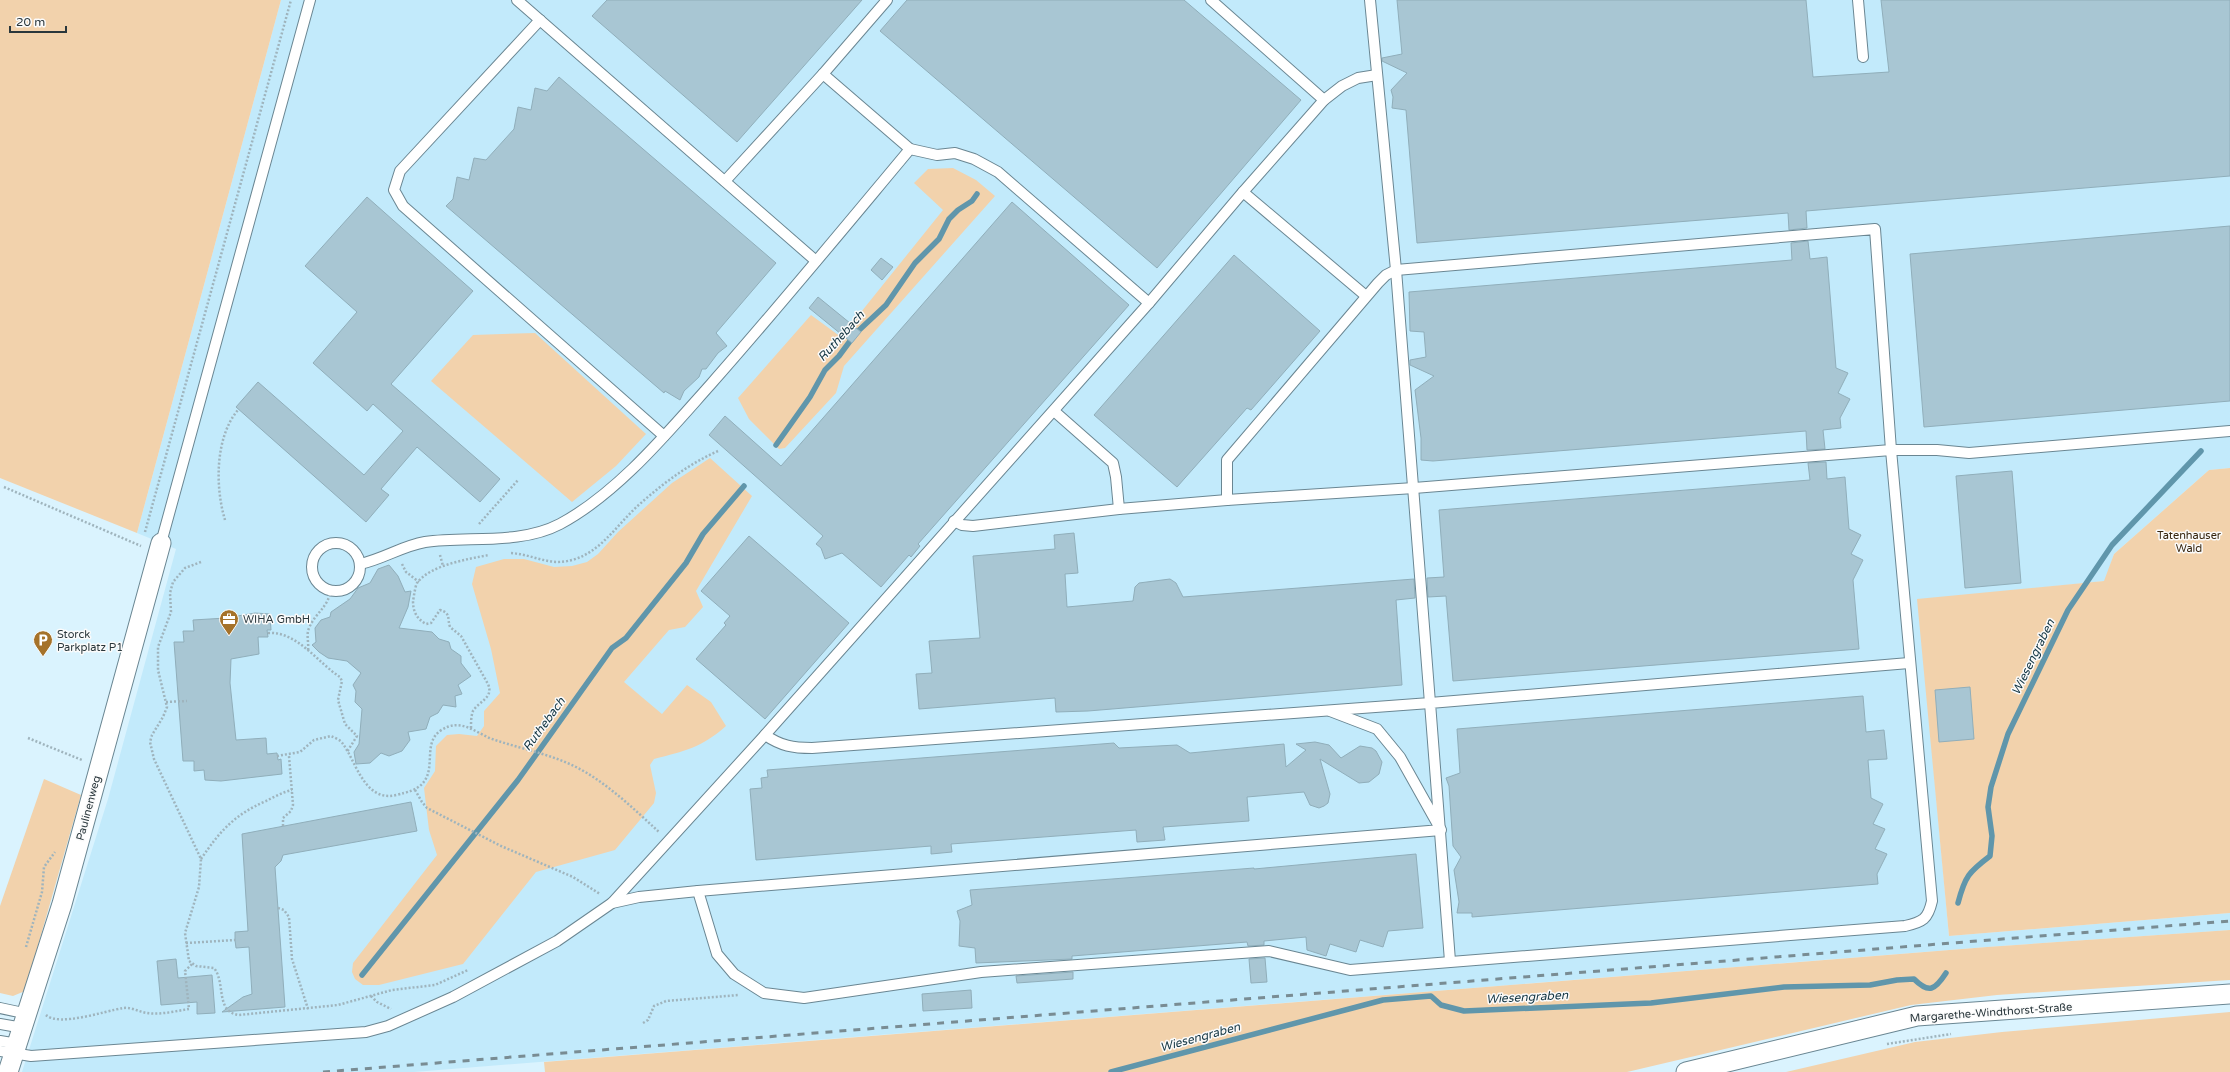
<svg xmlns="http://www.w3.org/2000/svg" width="2230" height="1072" font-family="'Varela Round',sans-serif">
	<rect width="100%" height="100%" fill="#daf3fe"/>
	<path fill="#c2eafb" d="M281,0H2230V468L2209,470L2114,554L2105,581L1918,600L1949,936L2230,913V930L1987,947L414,1072H22L108,799L176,549L137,533Z"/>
	<g fill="#f2d2ac">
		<path d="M0,0H281L137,533L0,478Z"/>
		<path d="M953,168L976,180L995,196L844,366L836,393L785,448L779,449L749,419L738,398L811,315L841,337L943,210L914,183L928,169Z"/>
		<path d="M535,333L646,434L616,466L572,502L431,381L473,335Z"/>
		<path d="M710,458L752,496L696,591L703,607L685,627L669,630L624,682L662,714L687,685L711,702L726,726C701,748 685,751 654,759L650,765L656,793L654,803L615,850L536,872L463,964L379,985H363L355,979L352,972L353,963L437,855L429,830L424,788L435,771L436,746L447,735L459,734L477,736L484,726V711L500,693L491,649L472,584L476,567L504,559H524L554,567L572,566L587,562L598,554L618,532L672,483Z"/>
		<path d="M2230,468V913L1949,936L1917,599L2104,581L2114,554L2209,470Z"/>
		<path d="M44,779L81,795L25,991L13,996L0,993V906Z"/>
		<path d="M2230,930V980L1997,995L1911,1005L1627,1072H545L544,1062L1987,947Z"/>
		<path d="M2230,1012V1072H1786L1915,1042L2002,1032Z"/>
	</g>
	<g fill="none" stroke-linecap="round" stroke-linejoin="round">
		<g stroke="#6096ab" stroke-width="5.5">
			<path d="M776,445L810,397L825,370L839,356L856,333L886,305L915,263L939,239L949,219L958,210L972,201L977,194"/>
			<path d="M1958,903C1965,876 1969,872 1990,856L1992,836L1988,807L1991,787L2008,734L2068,610L2112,545L2201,451"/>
			<path d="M362,975L518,780L612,648L626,638L686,563L703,534L744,486"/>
			<path d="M1111,1072L1383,1000L1431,996L1441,1005L1464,1011L1651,1003L1784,987L1870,985L1897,980L1914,979C1929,994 1935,990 1946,973"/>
		</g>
	</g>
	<g fill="#a8c6d3" stroke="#90aeba">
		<path d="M607,0H862L737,142L592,16Z"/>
		<path d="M907,0H1184L1301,100L1157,268L880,31Z"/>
		<path d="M1397,0H1806L1813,77L1889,72L1881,0H2230V176L1806,211L1807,228L1789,230L1788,213L1417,243L1406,110L1392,108L1393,97L1391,90L1407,73L1382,61V58L1402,54Z"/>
		<path d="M559,77L776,263L716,333L727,346L718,353L706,369H702L699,377L684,391L680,400L665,391L664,393L446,206L453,199L457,177L469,180L474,158L486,160L514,129L518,107L531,110L535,88L547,91Z"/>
		<path d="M367,197L473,291L391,384L500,479L480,502L417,447L381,489L389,495L366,522L236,407L258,382L364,475L403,431L373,404L367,411L313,363L357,312L305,266Z"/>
		<path d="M1012,202L1129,305L918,544L920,546L911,557L909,555L881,587L842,553L825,559L821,548L816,544L823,536L709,435L725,416L781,466Z"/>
		<path d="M2230,226V401L1924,427L1910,254Z"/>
		<path d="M1808,241L1810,259L1827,257L1836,368L1848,373L1838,393L1850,399L1840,418L1841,428L1823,430L1825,449L1807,450L1806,431L1433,461L1421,460V438L1415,390L1434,376L1410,365V360L1426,357L1424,332L1410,331L1409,292L1792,260L1791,243Z"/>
		<path d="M1234,255L1320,331L1251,410L1247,408L1177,487L1094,415Z"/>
		<path d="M881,258L893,267L882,280L871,270Z"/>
		<path d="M818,297L861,332L852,343L809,308Z"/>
		<path d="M1826,462L1827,479L1845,477L1849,529L1861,535L1851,554L1863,560L1853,580L1859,649L1453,681L1446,596L1428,597L1427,578L1444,577L1439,510L1810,480L1808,463Z"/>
		<path d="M2012,471L2021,583L1965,588L1956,476Z"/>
		<path d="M1074,533L1078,573L1065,574L1067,607L1133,601L1135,587L1139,583L1170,579L1176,583L1183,597L1414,579L1415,598L1396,600L1402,685L1088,711L1056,712L1055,698L919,709L916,674L932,673L929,641L980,638L973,556L1055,549L1054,535Z"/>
		<path d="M749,536L849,623L765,719L696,659L726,625L724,623L730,616L701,591Z"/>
		<path d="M389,565L398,576L405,592L411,591L408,607L399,628L432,632L439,639L449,642L451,649L461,656V663L471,676L458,685L462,694L455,696L456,707L443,705L438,713L430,717L426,729L408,732L410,740L402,751L389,756L381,753L370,763L356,764L354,752L359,744L362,709L355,702L356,691L353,685L361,673L347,661L328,658L319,652L312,645L316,642L315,628L321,620L330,617L331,612L350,599L358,588L370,583L378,569Z"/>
		<path d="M255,613L270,614L271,630H267L268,637H258L259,654L231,659L230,683L236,740L266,738L267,754L277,753L278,760L281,759L282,774L221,781L205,780L204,770L194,771V761H183L174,642H184L183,631H194L193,620L226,618Z"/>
		<path d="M1970,687L1974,739L1939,742L1935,690Z"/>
		<path d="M1863,696L1866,732L1884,730L1887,759L1868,760L1871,798L1883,804L1873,824L1885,829L1875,849L1887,854L1877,874L1878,884L1472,917V913H1457L1459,902L1454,870L1461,857L1453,846L1449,786L1446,778L1460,773L1457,729Z"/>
		<path d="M1315,742L1329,745L1341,758L1360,746L1372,748L1376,751L1382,762L1379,774L1369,782L1359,783L1320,759L1330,794L1328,803L1324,806L1319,808L1310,805L1304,792L1247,797L1249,821L1163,827L1165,840L1137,842L1136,830L951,844L952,852L931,854V846L756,860L750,789L762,788L761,778L768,777L767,770L1114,743L1119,748L1177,745L1190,753L1284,744L1286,767L1306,750L1296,744Z"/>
		<path d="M411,802L417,831L283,855L281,861L275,867L285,1007L222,1012L243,997L252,994L249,947L236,948L235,940V932L248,931L242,834Z"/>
		<path d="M1416,854L1423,928L1388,931L1383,947L1360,940L1356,952L1330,944L1326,956L1307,950L1306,937L1264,941V945L1248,946L1247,942L1072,956V959L976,963L975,948L959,946L960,921L957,911L972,905L970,890L1254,868V869Z"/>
		<path d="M1265,958L1267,982L1251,983L1249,959Z"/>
		<path d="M176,959L178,978L212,975L215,1013L197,1014V1002L161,1005L157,961Z"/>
		<path d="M1073,972V979L1017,983L1016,976Z"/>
		<path d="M971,990L972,1008L923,1011L922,994Z"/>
	</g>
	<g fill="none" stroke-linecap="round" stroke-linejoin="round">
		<defs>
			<g id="service">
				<path d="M517,0L816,261"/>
				<path d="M1211,0L1324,100"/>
				<path d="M1858,0L1863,57"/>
				<path d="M540,20L400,171L394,190L403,206L664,436"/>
				<path d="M823,74L910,149"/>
				<path d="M725,181L823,74L887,0"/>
				<path d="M1243,192L1324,100L1342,86L1358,78L1377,75"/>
				<path d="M1149,303L1243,192L1366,296"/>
				<path d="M1054,411L1113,463L1116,477L1119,509"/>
				<path d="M954,521L962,525L973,526L1119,509L1227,500"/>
				<path d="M161,543L310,0"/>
				<circle cx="336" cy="567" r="24"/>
				<path d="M360,564C383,559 402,546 425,542C469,536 520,545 560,524C618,493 668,432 711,384C779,307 844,228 910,149L937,155L955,153L974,159L998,172L1149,303L765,735L612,903"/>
				<path d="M765,735C781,746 793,748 812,748L1430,703L1396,270L1370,0"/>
				<path d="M698,891L717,954L734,974L764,993L804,998L981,972L1269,951L1350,970L1905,926C1923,922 1928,919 1932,901L1891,450L1875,229L1396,270L1386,275L1378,283L1227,460V500L1414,488L1891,450H1937L1969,453L2230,431"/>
				<path d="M1450,961L1430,703L1909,663"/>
				<path d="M0,1008L28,1014"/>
				<path d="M0,1024L23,1028"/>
				<path d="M0,1041L18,1044"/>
				<path d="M0,1051L31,1056L366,1032L388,1026L453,997L557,941L612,903L639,897L698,891L1441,830L1400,757L1377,729L1330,711"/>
			</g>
			<g id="minor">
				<path d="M8,1072L62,904L161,543"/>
				<path d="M1686,1072L1917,1016L2230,994"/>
			</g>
		</defs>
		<use href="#service" stroke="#6a8692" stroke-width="12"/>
		<use href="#minor" stroke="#6a8692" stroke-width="21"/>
		<g stroke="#9fb4bd" stroke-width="2.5" stroke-dasharray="2 2" stroke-linecap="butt">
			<path d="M4,487L141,546"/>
			<path d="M225,520C215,487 215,437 238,410"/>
			<path d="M479,524L518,480"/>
			<path d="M145,532L291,0"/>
			<path d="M511,553C527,554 541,561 556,562C597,562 614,526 642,502C665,482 689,464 718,451"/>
			<path d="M440,555L443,566"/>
			<path d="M201,562L185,568L173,582L170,593L171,612L158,647V670L167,707L163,717L152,735L150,742L154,759L201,859L199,887L185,933L189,961L196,966L214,968C226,983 215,1012 239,1015L338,1005L392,990L435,985L468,970"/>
			<path d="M402,564L406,572L419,582"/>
			<path d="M268,633C297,631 318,663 340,677L342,681L338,700L345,724L357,736L347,752"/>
			<path d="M308,650C309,643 306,635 309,628C316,612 327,609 331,590"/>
			<path d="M166,702L187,701"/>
			<path d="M471,728C471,722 471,716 473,711C479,701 494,698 488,684L461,636L450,627C447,618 451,613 440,610L431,623L426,624C417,619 413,612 413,601C414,596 415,587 417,583C430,565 468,559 489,555"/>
			<path d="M28,738L82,760"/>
			<path d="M277,756L300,752L314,740L331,736C335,738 341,740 343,744C355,760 363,796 389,796C394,796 400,794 404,793C446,783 418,747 440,731C461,716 476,734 495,740C522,749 550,754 576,767C606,782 634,809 659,832"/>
			<path d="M415,790L422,802L427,808L501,846L573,877L600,894"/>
			<path d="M283,826V818L291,811L293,805L289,756"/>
			<path d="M201,859C220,831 234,815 266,801C274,797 283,792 292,790"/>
			<path d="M278,908L284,910L289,917L292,959L308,1009"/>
			<path d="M186,943L235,940"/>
			<path d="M26,947L42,892L44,867L55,852"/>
			<path d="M371,996L377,1002L391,1009"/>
			<path d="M46,1015C59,1027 105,1011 123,1008C132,1007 139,1012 147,1013C161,1015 176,1011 189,1009L185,971L192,964"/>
			<path d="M643,1023L648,1020L654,1006L666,1001L739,995"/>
			<path d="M1887,1044L1951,1034"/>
		</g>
		<use href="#service" stroke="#fff" stroke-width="10"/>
		<use href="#minor" stroke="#fff" stroke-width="19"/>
		<path stroke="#798c93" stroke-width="3" stroke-dasharray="7 7" stroke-linecap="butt" d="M323,1072L2230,921"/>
	</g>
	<defs>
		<symbol id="office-pin" viewBox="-11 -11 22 30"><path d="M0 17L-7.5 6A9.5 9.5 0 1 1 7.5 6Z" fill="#a5722a" stroke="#fbfbfb"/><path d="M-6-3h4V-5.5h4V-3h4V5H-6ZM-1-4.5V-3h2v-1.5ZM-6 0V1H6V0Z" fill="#fff"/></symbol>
		<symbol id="parking-pin" viewBox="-11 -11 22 30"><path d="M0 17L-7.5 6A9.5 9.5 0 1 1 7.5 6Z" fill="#a5722a" stroke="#fbfbfb"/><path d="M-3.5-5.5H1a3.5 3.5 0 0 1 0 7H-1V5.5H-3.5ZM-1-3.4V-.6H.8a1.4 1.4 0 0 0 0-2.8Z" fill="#fff"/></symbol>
	</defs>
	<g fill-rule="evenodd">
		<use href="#office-pin" x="218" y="608" width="22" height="30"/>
		<use href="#parking-pin" x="32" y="629" width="22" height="30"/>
	</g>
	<g text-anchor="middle" stroke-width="3" stroke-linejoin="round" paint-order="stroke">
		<g font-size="11" fill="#37250e" stroke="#fbfbfb">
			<text x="2189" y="539">Tatenhauser<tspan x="2189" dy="13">Wald</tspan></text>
		</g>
		<g font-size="11" fill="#2a373c" stroke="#fbfbfb" text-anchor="start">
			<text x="243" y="623">WIHA GmbH</text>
			<text x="57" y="638">Storck<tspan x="57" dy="13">Parkplatz P1</tspan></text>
		</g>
		<g font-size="11" fill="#2a373c" stroke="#fbfbfb">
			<text transform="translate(88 808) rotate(-75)" y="4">Paulinenweg</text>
			<text transform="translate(1991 1012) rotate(-4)" y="4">Margarethe-Windthorst-Straße</text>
		</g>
		<g font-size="12" font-style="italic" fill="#133542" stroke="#fbfbfb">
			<text transform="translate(841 336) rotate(-48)" y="4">Ruthebach</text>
			<text transform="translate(2033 657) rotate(-64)" y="4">Wiesengraben</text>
			<text transform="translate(544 724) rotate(-54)" y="4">Ruthebach</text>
			<text transform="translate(1527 997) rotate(-3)" y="4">Wiesengraben</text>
			<text transform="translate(1200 1037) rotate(-15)" y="4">Wiesengraben</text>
		</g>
	</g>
	<path d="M10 26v6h56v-6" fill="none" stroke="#2a373c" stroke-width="2"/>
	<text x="16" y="26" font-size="12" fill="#2a373c" stroke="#fbfbfb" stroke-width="3" paint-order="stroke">20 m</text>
</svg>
